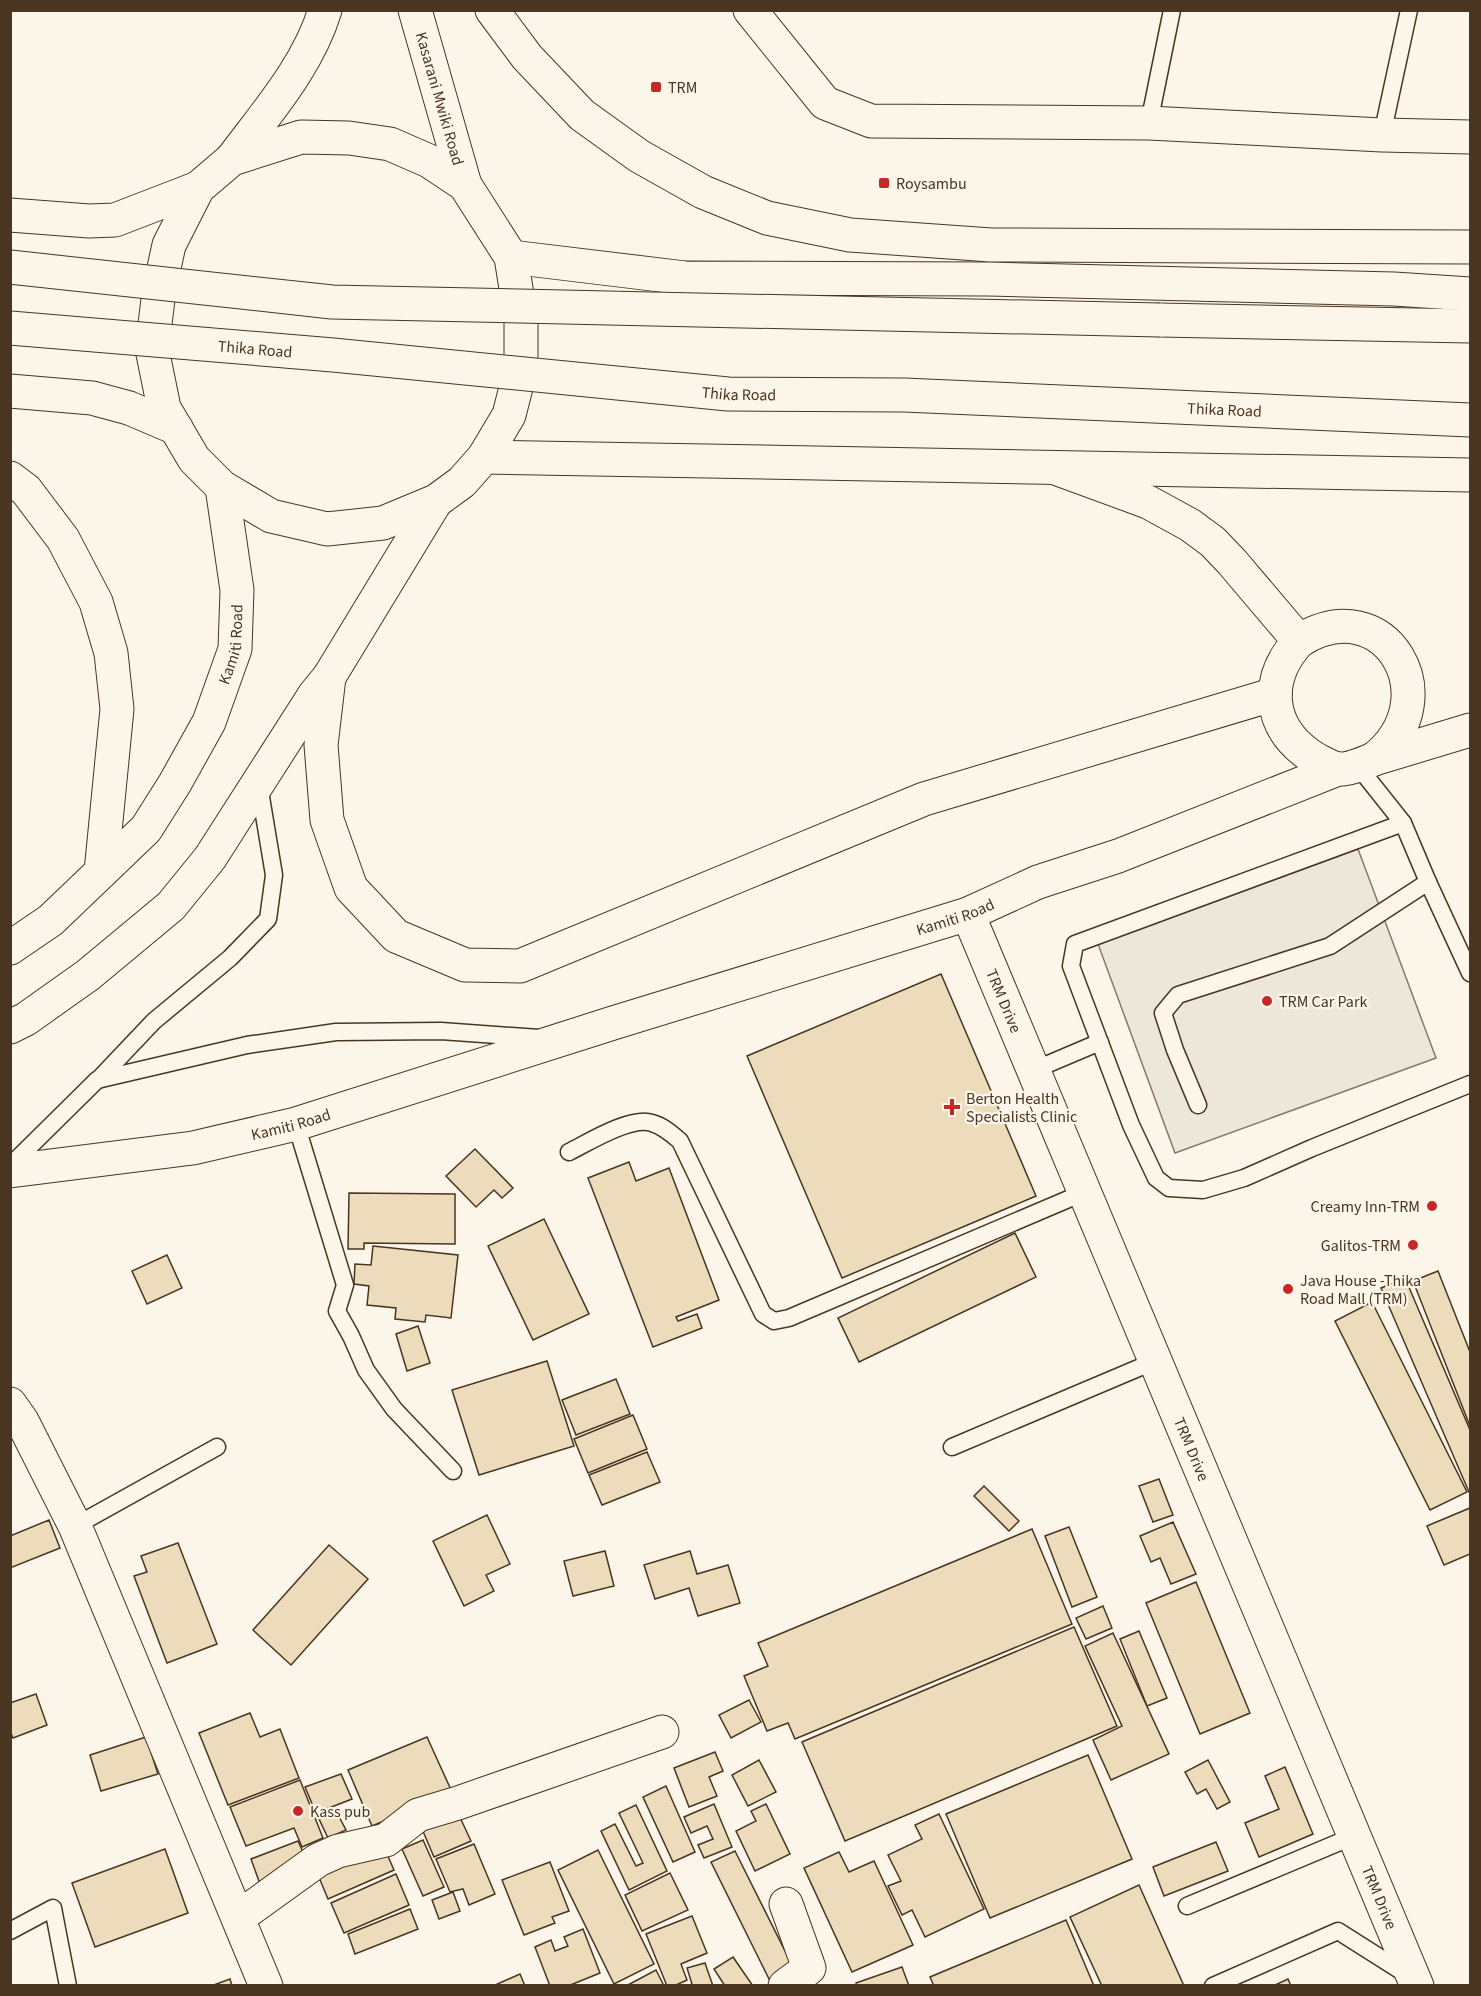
<svg xmlns="http://www.w3.org/2000/svg" width="1481" height="1996" font-family="'Source Sans 3',sans-serif">
	<rect width="100%" height="100%" fill="#fbf6e9"/>
	<path fill="#ede7d9" stroke="#887966" stroke-width="1.5" d="M1358,849L1436,1058L1175,1153L1098,944Z"/>
	<g fill="#ecdcbc" stroke="#4a3520" stroke-width="1.5">
		<path d="M941,974L1036,1196L842,1278L747,1056Z"/>
		<path d="M475,1149L513,1188L502,1198L494,1190L476,1207L446,1176Z"/>
		<path d="M629,1162L636,1181L669,1168L719,1300L676,1317L678,1321L697,1314L702,1328L653,1347L588,1178Z"/>
		<path d="M349,1193L455,1194V1244L364,1243V1249H348Z"/>
		<path d="M544,1219L589,1314L533,1340L488,1246Z"/>
		<path d="M1015,1233L1036,1277L859,1362L838,1318Z"/>
		<path d="M373,1246L458,1255L451,1318L426,1315L425,1322L395,1319L396,1308L367,1305L369,1286L354,1284L355,1264L371,1265Z"/>
		<path d="M167,1255L182,1288L147,1304L132,1271Z"/>
		<path d="M1438,1271L1470,1352V1426L1413,1281Z"/>
		<path d="M1405,1278L1470,1430V1491L1469,1492L1381,1288Z"/>
		<path d="M1372,1302L1467,1492L1430,1510L1335,1321Z"/>
		<path d="M418,1326L430,1363L407,1371L396,1334Z"/>
		<path d="M547,1361L574,1446L479,1475L452,1390Z"/>
		<path d="M616,1379L630,1414L576,1435L562,1400Z"/>
		<path d="M633,1415L647,1449L588,1473L574,1439Z"/>
		<path d="M647,1452L660,1482L602,1505L589,1475Z"/>
		<path d="M1159,1479L1173,1515L1153,1522L1139,1486Z"/>
		<path d="M984,1486L1019,1521L1009,1531L974,1496Z"/>
		<path d="M1470,1508V1554L1444,1565L1427,1526Z"/>
		<path d="M487,1515L510,1564L486,1575L494,1591L464,1606L433,1541Z"/>
		<path d="M49,1520L60,1548L10,1568V1536Z"/>
		<path d="M1173,1522L1196,1574L1171,1584L1160,1558L1151,1562L1140,1536Z"/>
		<path d="M1069,1527L1097,1597L1072,1607L1045,1536Z"/>
		<path d="M1032,1529L1072,1624L795,1739L788,1723L767,1731L744,1676L768,1666L758,1643Z"/>
		<path d="M178,1543L217,1644L167,1663L134,1576L147,1572L141,1556Z"/>
		<path d="M329,1545L368,1579L291,1665L253,1630Z"/>
		<path d="M605,1551L614,1586L573,1596L564,1561Z"/>
		<path d="M690,1551L697,1574L728,1565L740,1603L698,1616L689,1588L655,1599L644,1565Z"/>
		<path d="M1196,1582L1250,1713L1200,1734L1146,1603Z"/>
		<path d="M1103,1606L1112,1628L1086,1639L1076,1618Z"/>
		<path d="M1074,1627L1117,1726L845,1841L802,1742Z"/>
		<path d="M1139,1631L1167,1698L1147,1706L1120,1639Z"/>
		<path d="M1113,1633L1169,1754L1111,1780L1093,1740L1122,1726L1085,1646Z"/>
		<path d="M36,1694L47,1725L13,1738L10,1731V1703Z"/>
		<path d="M749,1700L761,1722L731,1738L719,1715Z"/>
		<path d="M250,1713L260,1737L280,1729L299,1778L228,1805L199,1733Z"/>
		<path d="M146,1737L158,1774L101,1791L90,1755Z"/>
		<path d="M427,1737L452,1792L372,1826L348,1770Z"/>
		<path d="M715,1752L723,1771L709,1777L717,1796L689,1807L674,1768Z"/>
		<path d="M1088,1755L1132,1859L990,1918L946,1814Z"/>
		<path d="M759,1760L776,1792L748,1806L732,1775Z"/>
		<path d="M1208,1760L1230,1802L1217,1809L1206,1789L1197,1794L1185,1772Z"/>
		<path d="M1285,1767L1313,1834L1259,1857L1245,1823L1279,1809L1265,1776Z"/>
		<path d="M341,1774L352,1799L316,1813L305,1787Z"/>
		<path d="M300,1780L323,1838L302,1847L294,1828L246,1846L230,1807Z"/>
		<path d="M666,1786L695,1852L673,1862L643,1797Z"/>
		<path d="M714,1804L732,1847L704,1858L698,1845L713,1839L707,1826L691,1833L684,1817Z"/>
		<path d="M766,1804L790,1854L755,1871L736,1831L756,1821L751,1811Z"/>
		<path d="M636,1805L667,1871L629,1890L601,1831L615,1824L636,1866L643,1863L619,1813Z"/>
		<path d="M336,1811L346,1830L328,1838L319,1819Z"/>
		<path d="M458,1813L471,1841L434,1857L422,1829Z"/>
		<path d="M939,1814L984,1909L925,1937L912,1910L902,1915L888,1886L901,1881L888,1855L922,1839L915,1825Z"/>
		<path d="M423,1840L444,1887L423,1896L402,1849Z"/>
		<path d="M298,1841L309,1865L260,1884L251,1859Z"/>
		<path d="M1216,1842L1228,1871L1164,1896L1153,1867Z"/>
		<path d="M474,1844L495,1894L469,1905L463,1889L450,1892L436,1859Z"/>
		<path d="M383,1845L394,1870L328,1899L318,1875Z"/>
		<path d="M165,1849L188,1913L95,1947L72,1883Z"/>
		<path d="M598,1850L654,1964L614,1984L558,1870Z"/>
		<path d="M735,1851L793,1967L769,1979L711,1862Z"/>
		<path d="M839,1852L849,1872L874,1861L913,1945L852,1972L804,1868Z"/>
		<path d="M550,1862L569,1911L552,1917L555,1923L524,1935L502,1880Z"/>
		<path d="M670,1873L688,1910L642,1931L625,1895Z"/>
		<path d="M396,1874L409,1905L344,1933L331,1903Z"/>
		<path d="M1139,1885L1184,1986H1102L1070,1917Z"/>
		<path d="M453,1892L460,1911L439,1919L432,1900Z"/>
		<path d="M410,1909L418,1929L355,1954L348,1934Z"/>
		<path d="M692,1916L707,1953L681,1964L687,1980L674,1986H667L646,1934Z"/>
		<path d="M1066,1920L1094,1986H934L930,1977Z"/>
		<path d="M583,1929L600,1973L568,1986H550L535,1947L551,1940L555,1951L568,1946L564,1937Z"/>
		<path d="M733,1957L753,1986H725L714,1969Z"/>
		<path d="M705,1963L713,1986H688L692,1984L687,1968Z"/>
		<path d="M902,1967L909,1986H857L856,1983Z"/>
		<path d="M656,1970L664,1986H626Z"/>
		<path d="M520,1974L525,1986H493Z"/>
		<path d="M230,1979L232,1986H211Z"/>
		<path d="M1288,1979L1291,1986H1273Z"/>
	</g>
	<g fill="none" stroke-linecap="round" stroke-linejoin="round">
		<defs>
			<g id="service">
				<path d="M1149,123L1172,10"/>
				<path d="M1382,135L1409,10"/>
				<path d="M1357,765L1403,823L1428,882"/>
				<path d="M1403,823L1075,944L1071,966L1131,1125L1156,1178L1169,1188L1203,1190L1244,1178L1312,1148L1470,1084"/>
				<path d="M1034,1070L1100,1042"/>
				<path d="M98,1080L154,1021L230,958L268,919L274,875L259,785"/>
				<path d="M1198,1105L1175,1050L1163,1013L1178,995L1330,946L1428,882L1470,973"/>
				<path d="M296,1124L345,1285L337,1311L351,1336L366,1370L394,1409L453,1471"/>
				<path d="M569,1152C589,1142 631,1116 652,1123C663,1126 672,1134 680,1141L763,1314L774,1321L789,1318L1085,1192"/>
				<path d="M10,1166L97,1080L247,1045L336,1032L441,1031L539,1038"/>
				<path d="M952,1447L1155,1361"/>
				<path d="M75,1526L217,1447"/>
				<path d="M1187,1906L1354,1836"/>
				<path d="M10,1931L53,1908L68,1986"/>
				<path d="M1213,1986L1338,1931L1409,1976"/>
			</g>
			<g id="minor">
				<path d="M750,10L825,103L871,121L1149,123L1382,135L1470,137"/>
				<path id="s1" d="M968,914L1417,1986"/>
				<path d="M10,1404L22,1421L75,1526L266,1986"/>
				<path d="M239,1917L318,1860L338,1851L386,1840L418,1815L458,1803L662,1732"/>
				<path d="M785,1986L809,1968L786,1904"/>
			</g>
			<path id="tertiary" d="M1299,641C1265,678 1267,724 1308,754C1315,759 1329,767 1338,769C1348,770 1364,763 1374,759"/>
			<g id="secondary">
				<path id="s2" d="M415,10L465,185"/>
				<path d="M492,10L527,57L582,115L639,156L703,192L767,218L850,235L991,245L1470,247"/>
				<path d="M301,137L349,138L390,144L429,161L465,185L511,257L521,320V368L509,415L484,457L462,482L436,501L383,523L327,529L271,516L222,487L194,459L164,408L152,349L159,291L169,245L198,188L232,159Z"/>
				<path d="M232,159C267,112 308,66 325,10"/>
				<path d="M1058,469L1148,502L1190,525L1213,542L1232,562L1299,641C1385,586 1451,699 1374,759"/>
				<path d="M10,478L26,490L63,539L96,602L111,653L117,709L101,872"/>
				<path d="M329,677L321,745L327,820L351,888L396,936L465,965L520,966L924,799L1275,694"/>
				<path d="M1374,759L1470,730"/>
				<path id="s3" d="M10,948L51,920L146,829L175,783L209,722L235,649L237,590L222,487"/>
				<path d="M10,1027L26,1019L88,975L171,906L210,858L315,694L329,677L436,501"/>
				<path id="s4" d="M10,1171L193,1148L296,1124L613,1023L968,914L1038,882L1118,856L1338,769"/>
			</g>
			<g id="trunk">
				<path d="M10,215L89,221L115,220L198,188"/>
				<path d="M511,257L685,278L988,279L1394,289L1470,294"/>
				<path d="M1160,320L1470,326"/>
				<path d="M10,391L92,398L129,408L176,428"/>
				<path d="M484,457L1470,475"/>
			</g>
		</defs>
		<use href="#service" stroke="#4a3520" stroke-width="19"/>
		<use href="#minor" stroke="#4a3520" stroke-width="35"/>
		<use href="#tertiary" stroke="#4a3520" stroke-width="35"/>
		<use href="#secondary" stroke="#4a3520" stroke-width="35"/>
		<use href="#trunk" stroke="#4a3520" stroke-width="35"/>
		<use href="#service" stroke="#fbf6e9" stroke-width="16"/>
		<use href="#minor" stroke="#fbf6e9" stroke-width="33"/>
		<use href="#tertiary" stroke="#fbf6e9" stroke-width="33"/>
		<use href="#secondary" stroke="#fbf6e9" stroke-width="33"/>
		<use href="#trunk" stroke="#fbf6e9" stroke-width="33"/>
		<defs>
			<g id="trunk-bridge">
				<path d="M10,267L332,302L1160,320"/>
				<path id="s5" d="M10,328L333,355L728,394L904,395L1470,420"/>
			</g>
		</defs>
		<use href="#trunk-bridge" stroke="#4a3520" stroke-width="35" stroke-linecap="butt"/>
		<use href="#trunk-bridge" stroke="#fbf6e9" stroke-width="33"/>
	</g>
	<g fill="#c62828" stroke="#fbf6e9" stroke-width="2">
		<rect x="650" y="81" width="12" height="12" rx="3"/>
		<rect x="878" y="177" width="12" height="12" rx="3"/>
		<circle cx="1267" cy="1001" r="6"/>
		<path d="M949 1098h6v6h6v6h-6v6h-6v-6h-6v-6h6z"/>
		<circle cx="1432" cy="1206" r="6"/>
		<circle cx="1413" cy="1245" r="6"/>
		<circle cx="1288" cy="1289" r="6"/>
		<circle cx="298" cy="1811" r="6"/>
	</g>
	<g text-anchor="middle" stroke-width="4.5" stroke-linejoin="round" paint-order="stroke">
		<g font-size="16" fill="#4a3520" stroke="#fbf6e9" text-anchor="start">
			<text x="668" y="93">TRM</text>
			<text x="896" y="189">Roysambu</text>
			<text x="1279" y="1007">TRM Car Park</text>
			<text x="966" y="1104">Berton Health<tspan x="966" dy="18">Specialists Clinic</tspan></text>
			<text x="1420" y="1212" text-anchor="end">Creamy Inn-TRM</text>
			<text x="1401" y="1251" text-anchor="end">Galitos-TRM</text>
			<text x="1300" y="1286">Java House -Thika<tspan x="1300" dy="18">Road Mall (TRM)</tspan></text>
			<text x="310" y="1817">Kass pub</text>
		</g>
		<g font-size="16" fill="#4a3520" stroke="#fbf6e9">
			<text dy="6" stroke="none"><textPath href="#s2" startOffset="92">Kasarani Mwiki Road</textPath></text>
			<text dy="6" stroke="none"><textPath href="#s5" startOffset="246">Thika Road</textPath></text>
			<text dy="6" stroke="none"><textPath href="#s5" startOffset="732">Thika Road</textPath></text>
			<text dy="6" stroke="none"><textPath href="#s5" startOffset="1218">Thika Road</textPath></text>
			<text dy="6" stroke="none"><textPath href="#s3" startOffset="387">Kamiti Road</textPath></text>
			<text dy="6" stroke="none"><textPath href="#s4" startOffset="981">Kamiti Road</textPath></text>
			<text dy="6" stroke="none"><textPath href="#s1" startOffset="94">TRM Drive</textPath></text>
			<text dy="6" stroke="none"><textPath href="#s4" startOffset="285">Kamiti Road</textPath></text>
			<text dy="6" stroke="none"><textPath href="#s1" startOffset="580">TRM Drive</textPath></text>
			<text dy="6" stroke="none"><textPath href="#s1" startOffset="1066">TRM Drive</textPath></text>
		</g>
	</g>
	<rect width="1481" height="1996" fill="none" stroke="#4a3520" stroke-width="24"/>
</svg>
